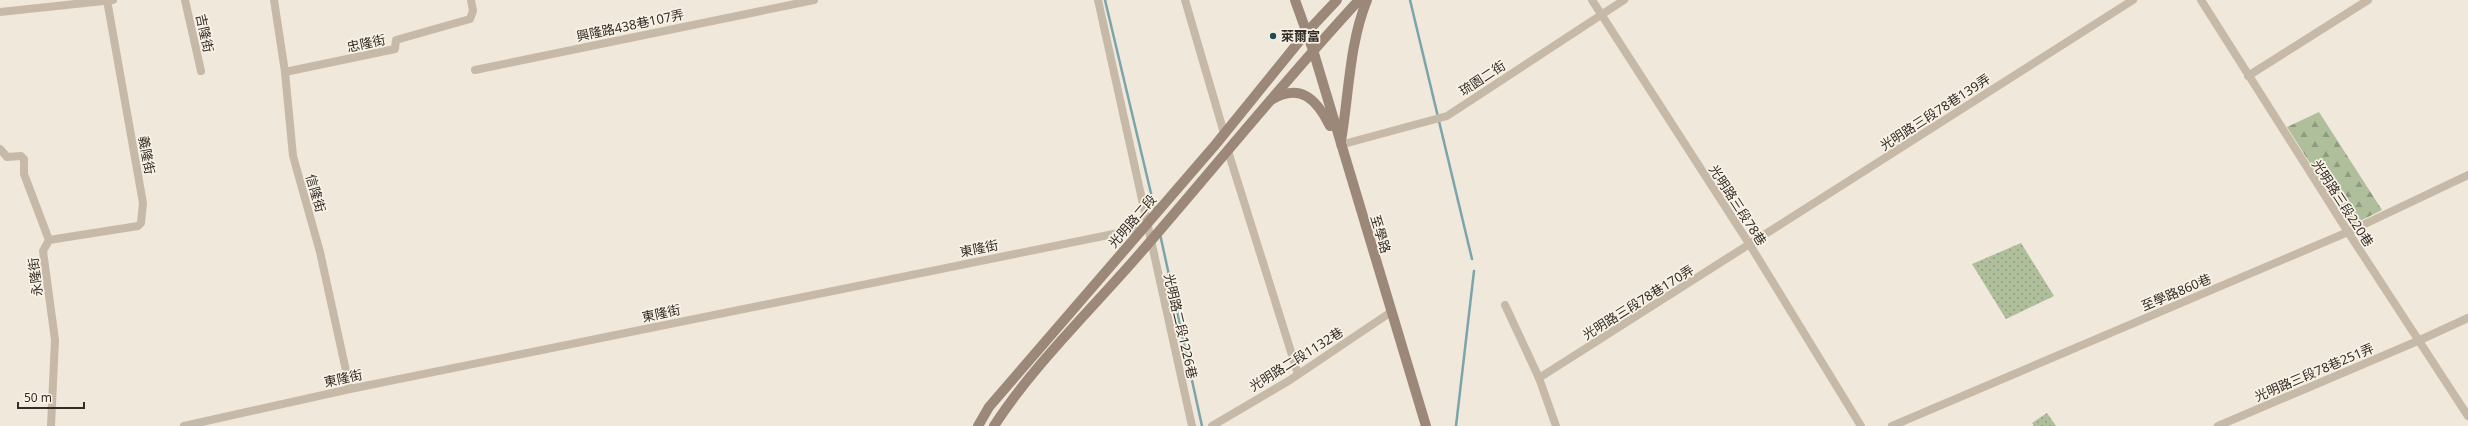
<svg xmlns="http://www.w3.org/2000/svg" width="2468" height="426" font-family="'Noto Sans','Noto Sans TC',sans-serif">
	<defs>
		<pattern id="grass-dots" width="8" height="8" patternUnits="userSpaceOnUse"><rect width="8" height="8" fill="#afbe9b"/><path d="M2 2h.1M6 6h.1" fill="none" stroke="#8f9b7e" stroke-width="1.8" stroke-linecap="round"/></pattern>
		<pattern id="forest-firs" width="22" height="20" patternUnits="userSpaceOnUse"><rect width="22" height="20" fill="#afbe9b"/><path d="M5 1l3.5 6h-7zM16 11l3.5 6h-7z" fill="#8f9b7e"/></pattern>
	</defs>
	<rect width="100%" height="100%" fill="#f0e8da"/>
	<g fill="url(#grass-dots)">
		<path d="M2021,243L2054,296L2006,319L1972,264Z"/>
		<path d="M2047,413L2056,426H2034L2032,423Z"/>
	</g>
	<path fill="url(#forest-firs)" d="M2319,112L2382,210L2350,226L2287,127Z"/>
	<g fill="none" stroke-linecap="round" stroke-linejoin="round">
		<g stroke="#7ba5ac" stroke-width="2.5">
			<path d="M1105,0L1155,210"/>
			<path d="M1410,0L1472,259"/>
			<path d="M1160,234L1202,426"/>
			<path d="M1456,426L1474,271"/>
		</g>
		<g stroke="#c7b9a7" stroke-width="8">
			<path d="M185,0L201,71"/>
			<path d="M274,0L285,72L293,156L320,252L350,389"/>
			<path d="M1098,0L1192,426"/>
			<path d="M1185,0L1224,133"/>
			<path d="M1592,0L1750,245L1861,426"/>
			<path d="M2201,0L2348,232L2468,416"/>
			<path d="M0,12L113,0"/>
			<path d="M475,70L814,0"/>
			<path d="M285,72L395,49L396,40L470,19L473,11L471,0"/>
			<path d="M2248,76L2368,0"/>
			<path d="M1340,145L1447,116L1624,0"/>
			<path d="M0,149L7,157L21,156L24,159V174L49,240L43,251L55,340L51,426"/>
			<path d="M1228,151L1298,374"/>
			<path d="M49,240L138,226L141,223L143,203L107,0"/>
			<path d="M1505,305L1539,378L1556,426"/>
			<path d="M1539,378L2133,0"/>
			<path d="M184,426L350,389L1143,228"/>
			<path d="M1212,426L1290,380L1391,312"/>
			<path d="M1892,426L2348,232L2468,175"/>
			<path d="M2218,426L2420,340L2468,318"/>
		</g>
		<g stroke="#9b8879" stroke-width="10">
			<path d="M1295,0L1313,50L1426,426"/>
			<path d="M1271,100C1301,82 1317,100 1330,126"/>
			<path d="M1341,141C1349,95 1349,44 1367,0"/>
			<path d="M978,426L989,407L1216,144L1306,33L1337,0"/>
			<path d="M994,426C1034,364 1094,307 1142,251C1215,167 1284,81 1359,0"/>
		</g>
	</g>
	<circle fill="#1f4b53" stroke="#f8f2e6" stroke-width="1.5" cx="1273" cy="36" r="4"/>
	<g text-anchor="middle" stroke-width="3.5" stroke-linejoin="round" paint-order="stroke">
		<g font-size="13" fill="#342d27" stroke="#f8f2e6">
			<text transform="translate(630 25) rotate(-12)" y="5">興隆路438巷107弄</text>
			<text transform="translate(205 33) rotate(78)" y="5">吉隆街</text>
			<text transform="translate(366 43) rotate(-12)" y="5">忠隆街</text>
			<text transform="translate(1482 78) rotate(-33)" y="5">琉園二街</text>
			<text transform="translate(1935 112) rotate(-33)" y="5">光明路三段78巷139弄</text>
			<text transform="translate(147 155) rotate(80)" y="5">義隆街</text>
			<text transform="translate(316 193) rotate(74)" y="5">信隆街</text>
			<text transform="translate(2343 203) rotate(57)" y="5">光明路三段220巷</text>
			<text transform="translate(1738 205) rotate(57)" y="5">光明路三段78巷</text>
			<text transform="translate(1132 221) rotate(-49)" y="5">光明路二段</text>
			<text transform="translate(1381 234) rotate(73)" y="5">至學路</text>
			<text transform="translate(979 248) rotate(-11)" y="5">東隆街</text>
			<text transform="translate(35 277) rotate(-97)" y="5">永隆街</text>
			<text transform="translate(2176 292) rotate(-23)" y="5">至學路860巷</text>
			<text transform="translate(1638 302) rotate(-32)" y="5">光明路三段78巷170弄</text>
			<text transform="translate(661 313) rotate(-12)" y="5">東隆街</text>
			<text transform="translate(1181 326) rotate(77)" y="5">光明路二段1226巷</text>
			<text transform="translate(1296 359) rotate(-32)" y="5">光明路二段1132巷</text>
			<text transform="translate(2314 372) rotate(-23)" y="5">光明路三段78巷251弄</text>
			<text transform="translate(343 378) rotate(-12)" y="5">東隆街</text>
		</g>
		<g font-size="13" font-weight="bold" fill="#342d27" stroke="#f8f2e6" text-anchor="start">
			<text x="1281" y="41">萊爾富</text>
		</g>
	</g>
	<path d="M18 402v6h66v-6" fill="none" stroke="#342d27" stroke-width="2"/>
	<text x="24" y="402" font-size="12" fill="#342d27" stroke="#f8f2e6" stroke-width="3" paint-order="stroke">50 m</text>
</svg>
